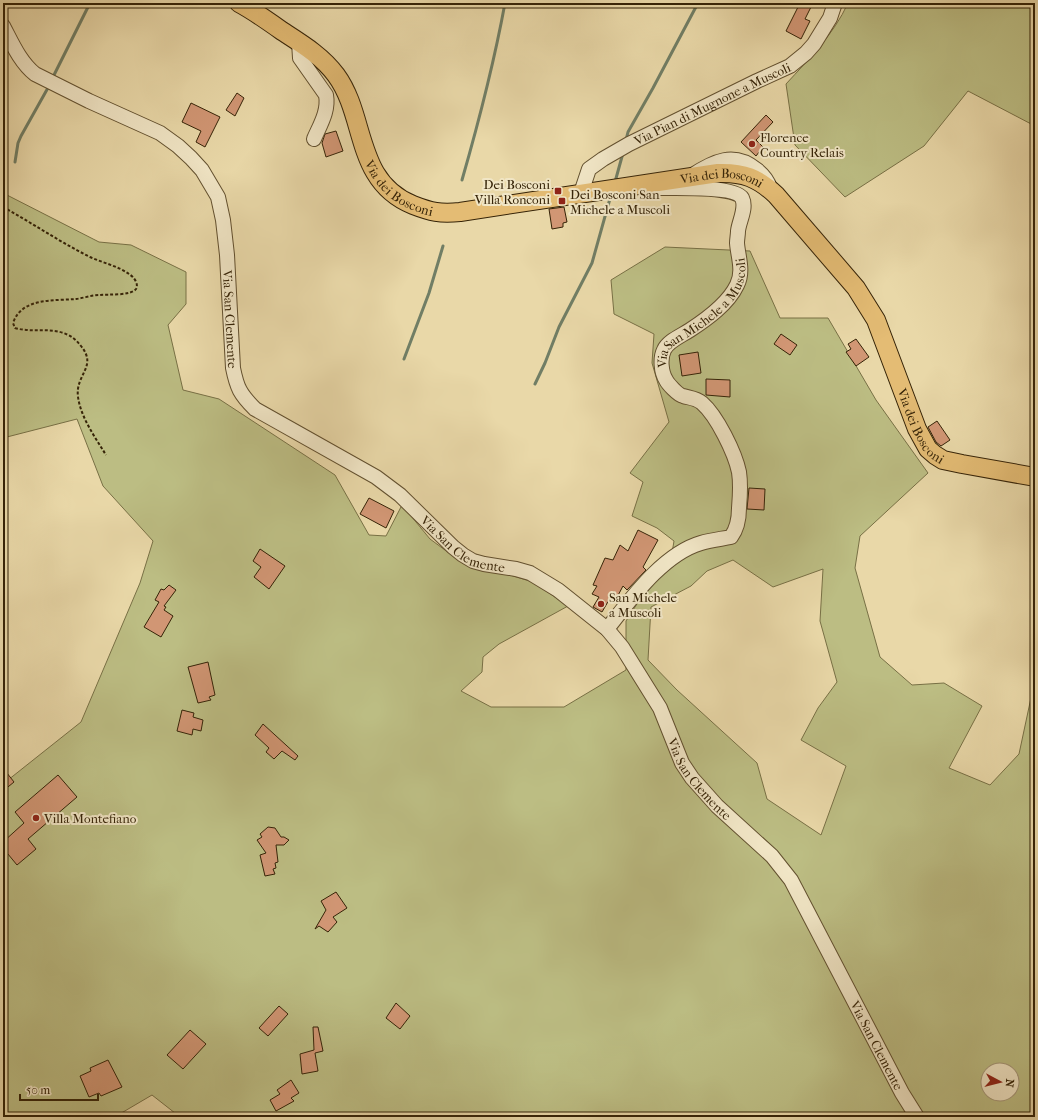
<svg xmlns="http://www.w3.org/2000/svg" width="1038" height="1120" font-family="'IM FELL French Canon',serif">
	<rect width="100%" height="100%" fill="#e9d8a8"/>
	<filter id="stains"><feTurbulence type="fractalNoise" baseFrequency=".005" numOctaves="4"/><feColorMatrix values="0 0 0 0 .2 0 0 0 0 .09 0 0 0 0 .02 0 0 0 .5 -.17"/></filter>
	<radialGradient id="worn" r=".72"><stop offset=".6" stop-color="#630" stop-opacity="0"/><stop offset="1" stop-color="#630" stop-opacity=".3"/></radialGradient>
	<g fill="#bcbd83" stroke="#787045" fill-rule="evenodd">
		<path d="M848,3H1035V126L968,91L924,146L845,197L795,145L786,84C809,59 834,34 848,3Z"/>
		<path d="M3,193L99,242L131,245L186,272V304L168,325L183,390L219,399L335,475L369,535L386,536L402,505L430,539L464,564L510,575L533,582L568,606L499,644L483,657L482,672L461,691L491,707H564L626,670V621L644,593L670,565L674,541L657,528L632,516L643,482L630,473L669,422L652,363L654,334L614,314L611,280L665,247L750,251L780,318H828L876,400L928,473L860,536L855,568L880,657L912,685L944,683L982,706L949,768L990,785L1019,754L1035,679V1117H180L152,1095L118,1115V1117H3V784L81,722L140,583L153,541L103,486L77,419L3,438ZM733,560L773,587L823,569L820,621L837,682L818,708L801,740L846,766L821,835L767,799L757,763L677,690L648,660L651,607L691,586L707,571ZM988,1070H1012V1094H988Z"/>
	</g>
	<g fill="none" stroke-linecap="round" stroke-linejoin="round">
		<g stroke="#717e65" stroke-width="3">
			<path d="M52,79L90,3"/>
			<path d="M626,140L628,132L653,88L698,3"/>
			<path d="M15,162L18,143L21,136L49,86"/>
			<path d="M462,180C479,121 494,63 505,3"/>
			<path d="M615,182L623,153"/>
			<path d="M404,359L429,293L443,246"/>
			<path d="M535,384L545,363L559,327L592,263L611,195"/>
		</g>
	</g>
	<g fill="#d19674" stroke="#352307">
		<path d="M800,3H813L805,19L810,21L801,39L786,31Z"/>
		<path d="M237,93L244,98L235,116L226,110Z"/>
		<path d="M191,103L220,117L205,147L196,142L201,131L182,122Z"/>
		<path d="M766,115L773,122L756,140L763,147L756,156L741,142Z"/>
		<path d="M336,131L343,151L326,157L322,143L325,134Z"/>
		<path d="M564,207L567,222L563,223V227L552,229L549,209Z"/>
		<path d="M781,334L797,345L790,355L774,344Z"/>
		<path d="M856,339L869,357L856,366L846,352L851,349L848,344Z"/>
		<path d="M698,352L701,373L682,376L679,355Z"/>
		<path d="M706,379L730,380V397L706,395Z"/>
		<path d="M937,421L950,440L941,446L936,442L928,427Z"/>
		<path d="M749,488L765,489L764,510L747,509Z"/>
		<path d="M369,498L394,511L386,528L360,514Z"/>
		<path d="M638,530L658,540L643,567L646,570L627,590L623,586L614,603L609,600L602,612L593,607L599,597L592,594L597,586L593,585L605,558L613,560L620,545L628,551Z"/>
		<path d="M260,549L285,566L269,589L254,577L261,567L253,561Z"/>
		<path d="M169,585L176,590L164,606L166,607L164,610L173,616L161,637L144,627L159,602L155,600L161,589L164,590Z"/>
		<path d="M208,662L215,695L209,697L211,700L198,703L188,667Z"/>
		<path d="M182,710L194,713L193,717L203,720L201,731L193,729L192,735L177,731Z"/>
		<path d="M263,724L298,756L295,760L282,751L274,759L266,752L269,748L255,735Z"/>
		<path d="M3,768L14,782L3,791Z"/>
		<path d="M58,775L77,797L28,839L36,849L17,865L3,848V842L24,823L15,812Z"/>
		<path d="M268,827L275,828L281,837H284L289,840L284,845H276L278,862L275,863L276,868L273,869L275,874L265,876L260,855L266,853L257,840L262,837L260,834Z"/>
		<path d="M336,892L347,908L333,917L337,922L328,932L319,926L315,929L326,910L321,901Z"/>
		<path d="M396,1003L410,1016L400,1029L386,1018Z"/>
		<path d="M279,1006L288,1014L268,1036L259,1028Z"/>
		<path d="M313,1027H318L323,1051L315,1053L318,1071L302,1074L300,1054L314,1050Z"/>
		<path d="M190,1030L206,1044L183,1069L167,1055Z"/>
		<path d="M108,1060L122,1087L101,1096L99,1093L89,1097L80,1076L91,1071L90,1068Z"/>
		<path d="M291,1080L299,1093L291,1098L294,1101L276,1111L270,1100L280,1094L277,1090Z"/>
	</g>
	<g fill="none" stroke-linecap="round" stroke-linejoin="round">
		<defs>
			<g id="minor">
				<path id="s1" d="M3,26C12,43 20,62 35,74L89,101L160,133L178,146L191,158L202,170L218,197L223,220L227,255L233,368C237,388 240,394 255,409L376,477L400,495L453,547L463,555L473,561L484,564L516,569L530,573L558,590L607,629L622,647L660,708L682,763L692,778L717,806L772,856L791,880L902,1093L917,1117"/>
				<path d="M299,42L300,58L326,95C329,111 320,125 314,139"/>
				<path d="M691,176C714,161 734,151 757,170C763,175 768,181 770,188"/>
				<path id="s2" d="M581,193L589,169L603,159L629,144L757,81L790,66L806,53L814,44L830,18L835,3"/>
				<path id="s3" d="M607,629C631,599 663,554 701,543C711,540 721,539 731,537C737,529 739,518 739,508C740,496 741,485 739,472C735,453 717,416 702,403C696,398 690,398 683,396C678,395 668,384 666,380C661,372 660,358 664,350C668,341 681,336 690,330C707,319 728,304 737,285C744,271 738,257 737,243C737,239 738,235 738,231C739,221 747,208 742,198C735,186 674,188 659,188"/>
			</g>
			<g id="major">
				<path id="s4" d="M239,3C254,11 268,21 282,31C302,44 322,56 336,75C367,117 354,181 413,205C431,212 440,214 460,212L718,173C743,172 758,178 776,195L856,288L876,320L917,429L928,449L935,455L943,460L962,464L1035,477"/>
			</g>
		</defs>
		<use href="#minor" stroke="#62502f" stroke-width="16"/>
		<use href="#major" stroke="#352307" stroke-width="20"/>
		<path stroke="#352307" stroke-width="2" stroke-dasharray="3 2" stroke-linecap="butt" d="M3,207C32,223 60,242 90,257C103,263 118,266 129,274C134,277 139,284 136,289C131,296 108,294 100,295C92,295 84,298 76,299C54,301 22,297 13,323L15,328C32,333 50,327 66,334C72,336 77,341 81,346C98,367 75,374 78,397C81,418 95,437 106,455"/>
		<use href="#minor" stroke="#f1e6c6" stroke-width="14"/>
		<use href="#major" stroke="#e4bc74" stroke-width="18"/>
	</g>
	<g fill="#8f2418" stroke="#f1e6c6" stroke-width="1.5">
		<circle cx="752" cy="144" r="4"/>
		<rect x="554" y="187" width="8" height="8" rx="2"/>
		<rect x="558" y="197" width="8" height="8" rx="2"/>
		<circle cx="601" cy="604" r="4"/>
		<circle cx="36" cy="818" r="4"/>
	</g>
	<g text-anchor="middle" stroke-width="4" stroke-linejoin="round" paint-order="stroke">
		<g font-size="13" fill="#352307" stroke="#f1e6c6">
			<text dy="5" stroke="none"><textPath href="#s2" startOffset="165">Via Pian di Mugnone a Muscoli</textPath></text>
			<text dy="5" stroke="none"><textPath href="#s4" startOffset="591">Via dei Bosconi</textPath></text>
			<text dy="5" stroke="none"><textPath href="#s4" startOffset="256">Via dei Bosconi</textPath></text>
			<text dy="5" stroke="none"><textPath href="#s3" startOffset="435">Via San Michele a Muscoli</textPath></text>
			<text dy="5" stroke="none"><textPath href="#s1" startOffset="407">Via San Clemente</textPath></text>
			<text dy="5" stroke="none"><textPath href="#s4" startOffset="927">Via dei Bosconi</textPath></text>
			<text dy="5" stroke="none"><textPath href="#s1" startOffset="754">Via San Clemente</textPath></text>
			<text dy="5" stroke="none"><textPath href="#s1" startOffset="1102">Via San Clemente</textPath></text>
			<text dy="5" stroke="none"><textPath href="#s1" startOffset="1426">Via San Clemente</textPath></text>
		</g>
		<g font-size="13" fill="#352307" stroke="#f1e6c6" text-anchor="start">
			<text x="760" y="142">Florence<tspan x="760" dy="15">Country Relais</tspan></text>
			<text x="550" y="189" text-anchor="end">Dei Bosconi<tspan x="550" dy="15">Villa Ronconi</tspan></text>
			<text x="570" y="199">Dei Bosconi San<tspan x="570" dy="15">Michele a Muscoli</tspan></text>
			<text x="609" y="602">San Michele<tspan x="609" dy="15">a Muscoli</tspan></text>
			<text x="44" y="823">Villa Montefiano</text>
		</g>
	</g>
	<rect width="1038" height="1120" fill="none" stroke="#e9d8a8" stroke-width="16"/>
	<rect x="4" y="4" width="1030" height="1112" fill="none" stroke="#352307" stroke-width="2"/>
	<rect x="8" y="8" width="1022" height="1104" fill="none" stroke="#352307"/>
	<g transform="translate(1000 1082) rotate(97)"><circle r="19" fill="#f1e6c6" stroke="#a6987a"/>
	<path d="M0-3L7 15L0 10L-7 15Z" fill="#8f2418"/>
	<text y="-6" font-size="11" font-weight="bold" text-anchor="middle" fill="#352307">N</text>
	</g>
	<path d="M20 1094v6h78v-6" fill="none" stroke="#352307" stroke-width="2"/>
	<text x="26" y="1094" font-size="12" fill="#352307" stroke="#f1e6c6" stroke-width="3" paint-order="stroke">50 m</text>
	<rect width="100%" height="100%" filter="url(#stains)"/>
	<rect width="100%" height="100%" fill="url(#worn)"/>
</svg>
